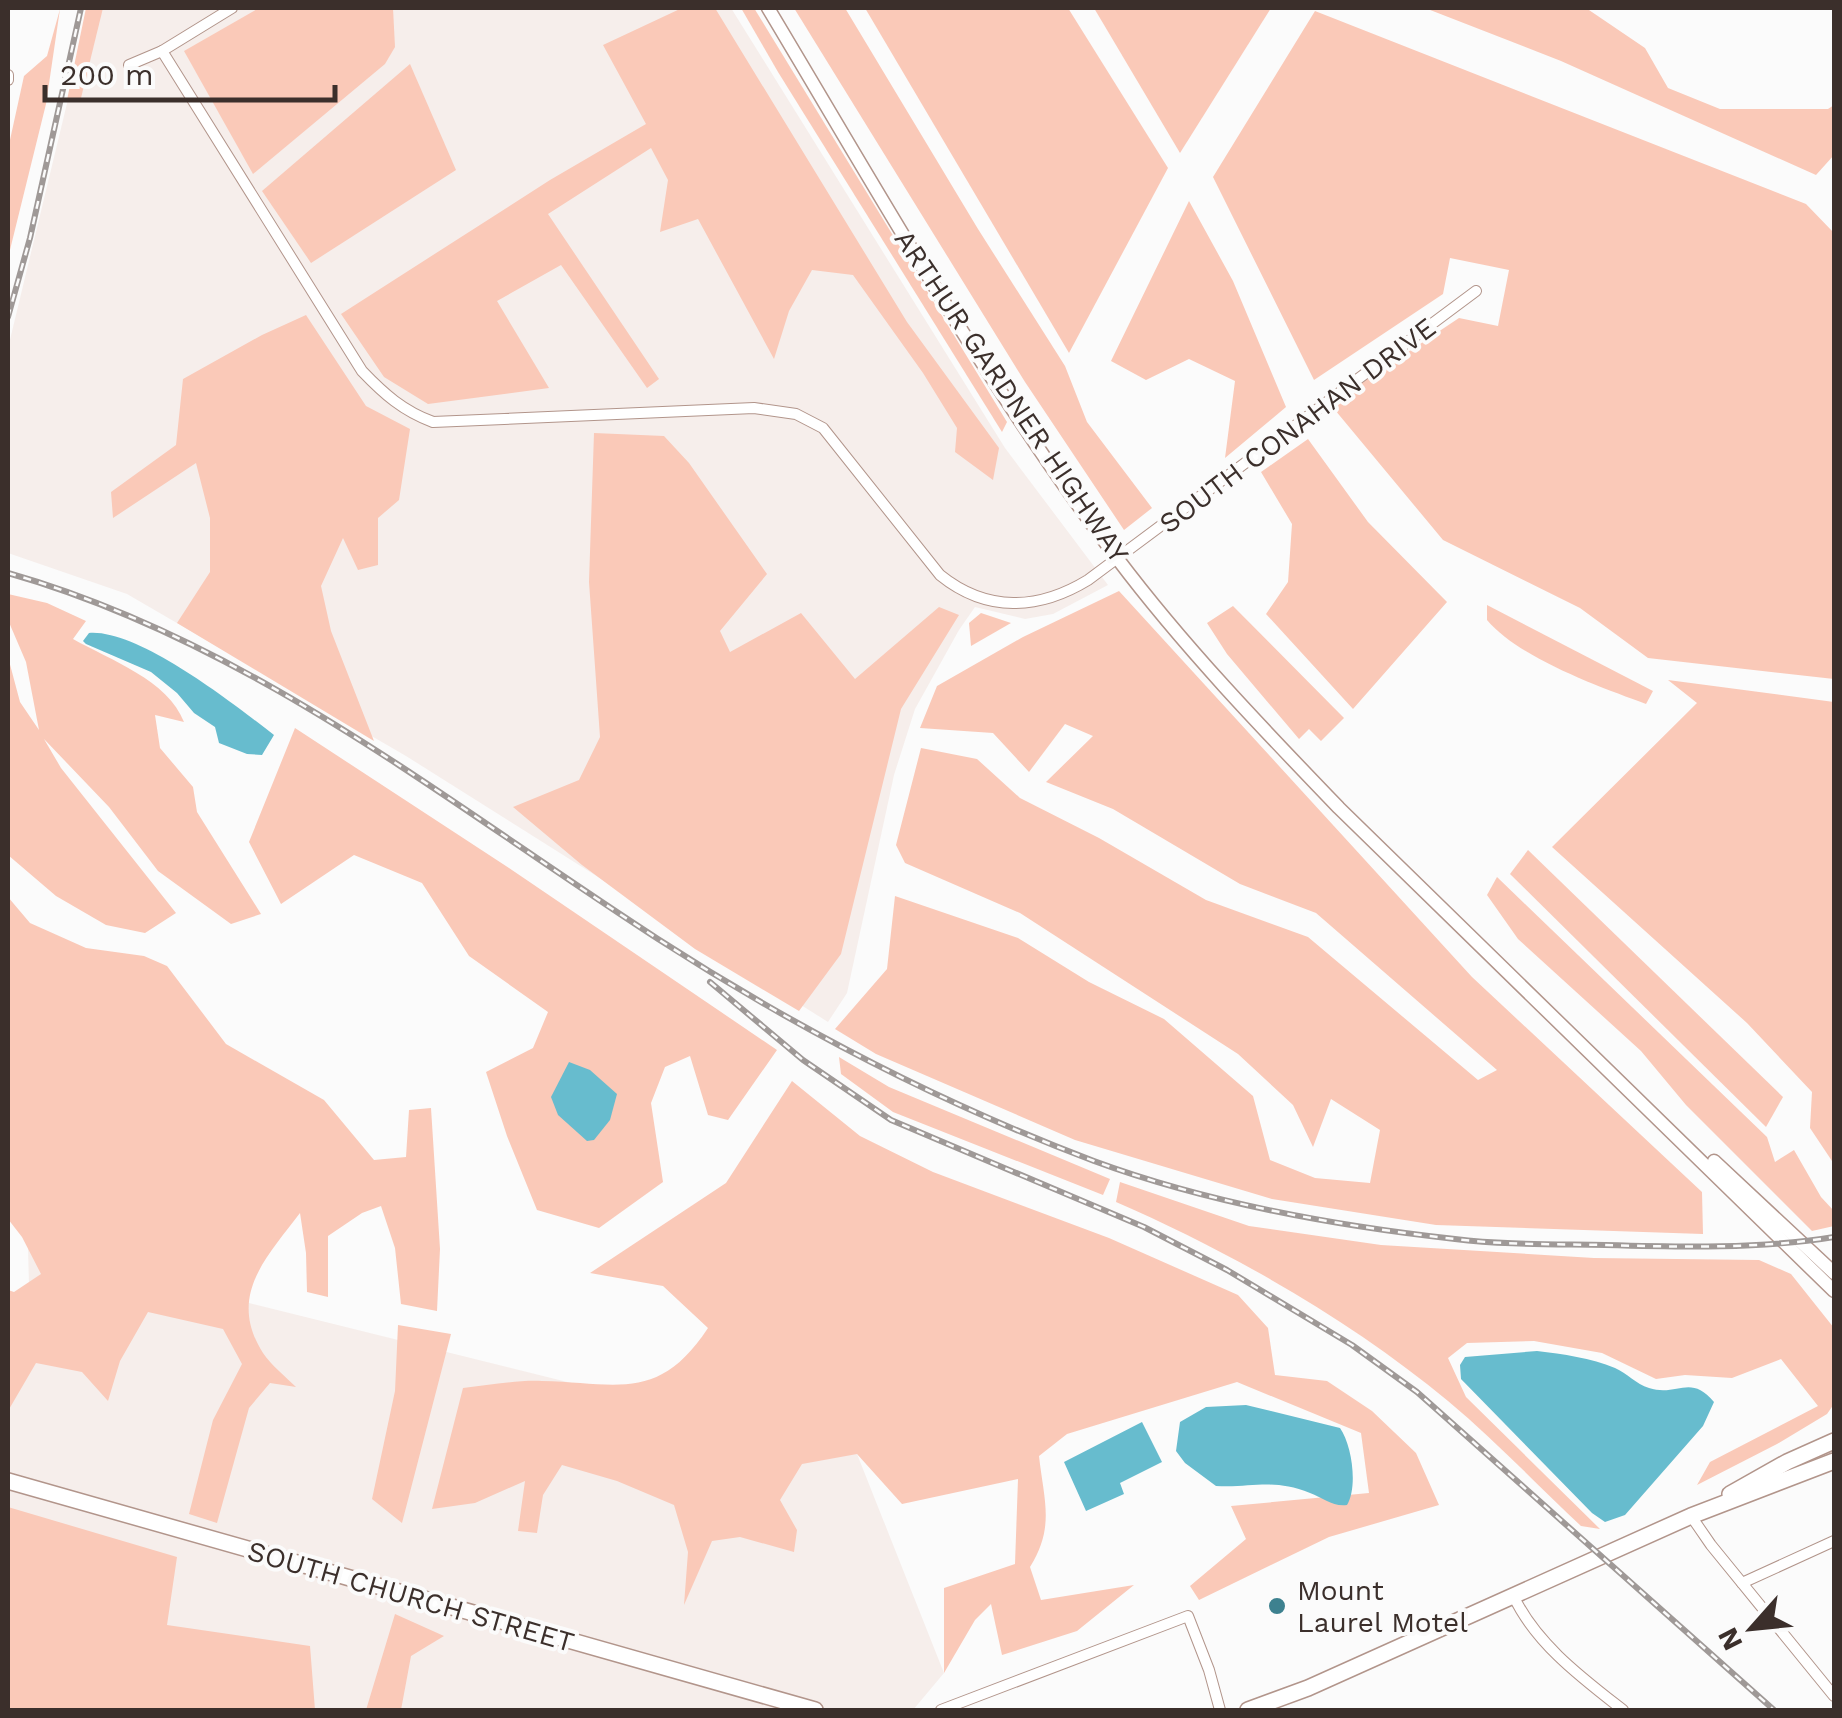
<svg xmlns="http://www.w3.org/2000/svg" width="1842" height="1718" font-family="'Work Sans',sans-serif">
	<rect width="100%" height="100%" fill="#fbfbfb"/>
	<g fill="#f6eeeb">
		<path d="M90,8H731L1005,448L1108,585L1053,614L1025,619L975,607L959,630L915,709L894,775L847,993L828,1022L406,756L127,594L8,553V348Z"/>
		<path d="M28,1248L857,1454L944,1673L913,1710H132L8,1670V1315L30,1322Z"/>
	</g>
	<g fill="#fac9b8">
		<path d="M86,8H103L81,98L67,100Z"/>
		<path d="M259,8H393L395,47L385,64L253,174L184,51Z"/>
		<path d="M682,8H715L907,322L999,448L993,480L955,452L957,428L923,373L853,275L812,270L789,311L774,359L698,219L660,232L668,180L651,148L548,214L659,379L647,388L561,265L497,301L549,388L428,404L384,377L341,314L550,180L646,124L603,45Z"/>
		<path d="M741,8H754L1007,422L1002,432L778,72Z"/>
		<path d="M794,8H845L978,229L1065,366L1087,422L1152,508L1124,530L1025,382Z"/>
		<path d="M865,8H1068L1168,168L1069,353Z"/>
		<path d="M1094,8H1271L1180,153Z"/>
		<path d="M1425,8H1586L1645,48L1668,88L1720,109H1828L1834,105V155L1816,175L1561,61Z"/>
		<path d="M60,9L46,104L8,258V149L24,76L47,56Z"/>
		<path d="M1315,11L1806,204L1834,233V679L1648,658L1580,608L1443,540L1330,404L1459,318L1498,326L1509,270L1450,258L1443,294L1314,380L1213,177Z"/>
		<path d="M410,64L456,170L311,263L262,191Z"/>
		<path d="M1189,201L1233,281L1286,407L1225,458L1235,381L1189,359L1146,380L1111,361Z"/>
		<path d="M306,315L366,406L410,429L399,500L378,518V565L358,570L343,538L321,586L331,631L374,741L177,623L210,572V518L196,463L113,518L111,492L176,445L183,379L262,335Z"/>
		<path d="M594,433L664,436L689,463L767,574L720,631L730,652L801,613L855,679L939,607L959,615L901,709L841,954L799,1011L695,949L582,865L513,807L579,780L600,737L589,582Z"/>
		<path d="M1308,439L1368,522L1447,602L1353,709L1266,614L1288,582L1292,524L1261,472Z"/>
		<path d="M1119,591L1472,977L1702,1192L1703,1234L1436,1225L1272,1199L1075,1140L876,1054L835,1029L887,969L895,896L1018,938L1089,982L1164,1019L1253,1096L1270,1160L1315,1178L1370,1183L1380,1130L1331,1099L1313,1147L1293,1105L1238,1054L1020,913L905,863L896,845L921,748L977,759L1020,798L1099,838L1206,900L1308,937L1478,1080L1497,1070L1316,913L1240,884L1113,809L1046,782L1093,736L1065,724L1029,772L993,733L920,728L937,686L1023,637Z"/>
		<path d="M8,594L47,603L86,621L73,639C110,660 168,680 184,722L155,715L160,748L193,787L197,812L261,914L231,924L158,871L109,807L44,739L61,768L176,913L145,933L106,925L56,896L8,855V657L20,702L39,730L26,662L8,620Z"/>
		<path d="M1487,605L1653,691L1646,704C1599,687 1519,658 1487,620Z"/>
		<path d="M1233,606L1344,718L1321,741L1309,729L1299,739L1227,654L1207,623Z"/>
		<path d="M981,613L1011,623L971,646L969,623Z"/>
		<path d="M1668,680L1834,702V1164L1810,1128L1812,1092L1747,1023L1552,847L1697,703Z"/>
		<path d="M295,728L509,868L777,1050L728,1120L708,1115L690,1056L665,1067L651,1103L663,1182L599,1228L537,1210L507,1136L486,1072L533,1048L548,1012L469,956L422,883L354,855L281,904L249,842Z"/>
		<path d="M1528,850L1783,1097L1766,1127L1510,874Z"/>
		<path d="M1497,877L1767,1137L1775,1162L1794,1150L1821,1197L1834,1211V1226L1812,1231L1686,1105L1641,1051L1518,939L1487,895Z"/>
		<path d="M8,897L30,923L86,948L144,956L167,966L226,1044L324,1100L374,1160L406,1157L409,1110L431,1108L440,1249L437,1311L401,1304L395,1248L381,1206L362,1213L328,1236V1297L307,1292L306,1253L300,1213C266,1258 227,1296 263,1353C271,1365 286,1377 296,1387L270,1383L249,1408L217,1523L189,1514L213,1420L242,1364L223,1329L148,1312L120,1361L108,1401L82,1372L36,1363L8,1411V1290L14,1292L41,1274L22,1237L8,1219Z"/>
		<path d="M839,1057L889,1087L1110,1179L1103,1195L893,1112L841,1074Z"/>
		<path d="M792,1081L860,1136L933,1172L1109,1238L1238,1295L1268,1328L1275,1375L1327,1381L1372,1411L1416,1453L1439,1505L1329,1537L1199,1600L1190,1586L1246,1539L1231,1506L1369,1493L1361,1433L1237,1382L1067,1434L1039,1456C1044,1501 1055,1527 1030,1567L1041,1600L1134,1585L1077,1631L1002,1655L991,1604L975,1620L944,1673V1588L1015,1564L1018,1479L902,1504L857,1454L802,1464L780,1500L797,1530L794,1552L740,1537L712,1541L684,1605L688,1552L674,1505L617,1481L562,1465L543,1495L537,1533L518,1531L525,1481L475,1503L432,1509L463,1388C489,1385 516,1380 542,1381C619,1383 659,1402 708,1328L663,1286L590,1273L726,1183Z"/>
		<path d="M1120,1182L1249,1226L1381,1245L1594,1258L1759,1260L1791,1274L1834,1328V1404L1827,1414L1777,1444L1697,1485L1710,1462L1818,1406L1781,1359L1732,1378L1685,1375L1656,1379L1602,1353L1534,1341L1467,1343L1448,1358L1466,1397L1600,1529L1581,1526C1537,1485 1495,1440 1448,1401C1352,1321 1231,1252 1116,1202Z"/>
		<path d="M398,1325L451,1334L402,1523L372,1499L395,1391Z"/>
		<path d="M8,1507L177,1557L167,1625L310,1646L315,1710H8Z"/>
		<path d="M395,1614L444,1636L411,1656L401,1710H366Z"/>
	</g>
	<g fill="#67bcce">
		<path d="M89,633C139,629 235,705 274,735L262,755L247,754L219,743L215,727L194,713L177,693L151,672L86,644L83,641Z"/>
		<path d="M569,1062L590,1070L617,1094L610,1120L594,1140L587,1141L558,1115L551,1097Z"/>
		<path d="M1537,1351C1563,1354 1591,1358 1615,1368C1627,1373 1636,1384 1649,1388C1678,1397 1690,1373 1714,1402L1703,1426L1625,1515L1605,1522L1592,1513L1461,1379L1460,1365L1465,1357Z"/>
		<path d="M1246,1405L1340,1428C1352,1445 1358,1487 1347,1505C1333,1507 1323,1498 1310,1493C1272,1478 1253,1488 1216,1486L1185,1463L1176,1451L1180,1422L1206,1407Z"/>
		<path d="M1142,1422L1162,1462L1120,1483L1124,1494L1086,1511L1064,1462Z"/>
	</g>
	<g fill="none" stroke-linecap="round" stroke-linejoin="round">
		<defs>
			<g id="minor">
				<path d="M162,51L362,371C384,394 403,411 433,422L754,408L796,414L823,428L940,575C987,613 1039,610 1088,580L1476,291"/>
				<path d="M129,65L162,51L232,8"/>
				<path d="M8,75V80"/>
				<path d="M1691,1516L1711,1545L1834,1696"/>
				<path d="M1742,1583L1834,1541"/>
				<path d="M1513,1595C1535,1643 1582,1678 1623,1710"/>
				<path d="M941,1710L1188,1616L1209,1670L1220,1710"/>
			</g>
			<g id="major">
				<path d="M768,8C879,193 986,385 1117,558C1184,647 1262,728 1339,808L1834,1291"/>
				<path d="M1714,1161L1834,1273"/>
			</g>
			<g id="highway">
				<path d="M8,1481L815,1710"/>
				<path d="M1730,1494L1787,1462L1834,1441"/>
				<path d="M1248,1710L1308,1688L1691,1516L1834,1461"/>
			</g>
		</defs>
		<use href="#minor" stroke="#b2958b" stroke-width="12"/>
		<use href="#major" stroke="#b2958b" stroke-width="15"/>
		<use href="#highway" stroke="#b2958b" stroke-width="18"/>
		<use href="#minor" stroke="#fff" stroke-width="10"/>
		<use href="#major" stroke="#fff" stroke-width="12"/>
		<use href="#highway" stroke="#fff" stroke-width="15"/>
		<defs>
			<g id="rail">
				<path d="M8,317L30,238L81,8"/>
				<path d="M8,573C251,642 449,804 658,939C796,1028 940,1103 1094,1161C1205,1202 1337,1226 1455,1239C1504,1245 1555,1244 1605,1245C1677,1247 1763,1249 1834,1237"/>
				<path d="M710,982L803,1060L891,1120L1144,1227L1227,1270L1352,1345L1417,1392L1774,1710"/>
			</g>
		</defs>
		<use href="#rail" stroke="#9f9997" stroke-width="6"/>
		<use href="#rail" stroke="#fbfbfb" stroke-width="2.5" stroke-dasharray="8" stroke-linecap="butt"/>
	</g>
	<circle fill="#3d818f" stroke="#fbfbfb" stroke-width="4" cx="1277" cy="1606" r="10"/>
	<g text-anchor="middle" stroke-width="8" stroke-linejoin="round" paint-order="stroke">
		<g font-size="28" fill="#3b2f2b" stroke="#fbfbfb">
			<text transform="translate(1012 396) rotate(56)" y="10">ARTHUR GARDNER HIGHWAY</text>
			<text transform="translate(1297 425) rotate(-37)" y="10">SOUTH CONAHAN DRIVE</text>
			<text transform="translate(411 1596) rotate(16)" y="10">SOUTH CHURCH STREET</text>
		</g>
		<g font-size="28" fill="#3b2f2b" stroke="#fbfbfb" text-anchor="start">
			<text x="1297" y="1600">Mount<tspan x="1297" dy="32">Laurel Motel</tspan></text>
		</g>
	</g>
	<rect width="1842" height="1718" fill="none" stroke="#3b2f2b" stroke-width="20"/>
	<g transform="translate(1752 1628) rotate(243)" stroke="#fbfbfb" stroke-width="8" paint-order="stroke">
	<path d="M0-8L18 38L0 25L-18 38Z" fill="#3b2f2b"/>
	<text y="-15" font-size="28" font-weight="bold" text-anchor="middle" fill="#3b2f2b">N</text>
	</g>
	<path d="M45 85v15h290v-15" fill="none" stroke="#3b2f2b" stroke-width="5"/>
	<text x="60" y="85" font-size="30" fill="#3b2f2b" stroke="#fbfbfb" stroke-width="8" paint-order="stroke">200 m</text>
</svg>
